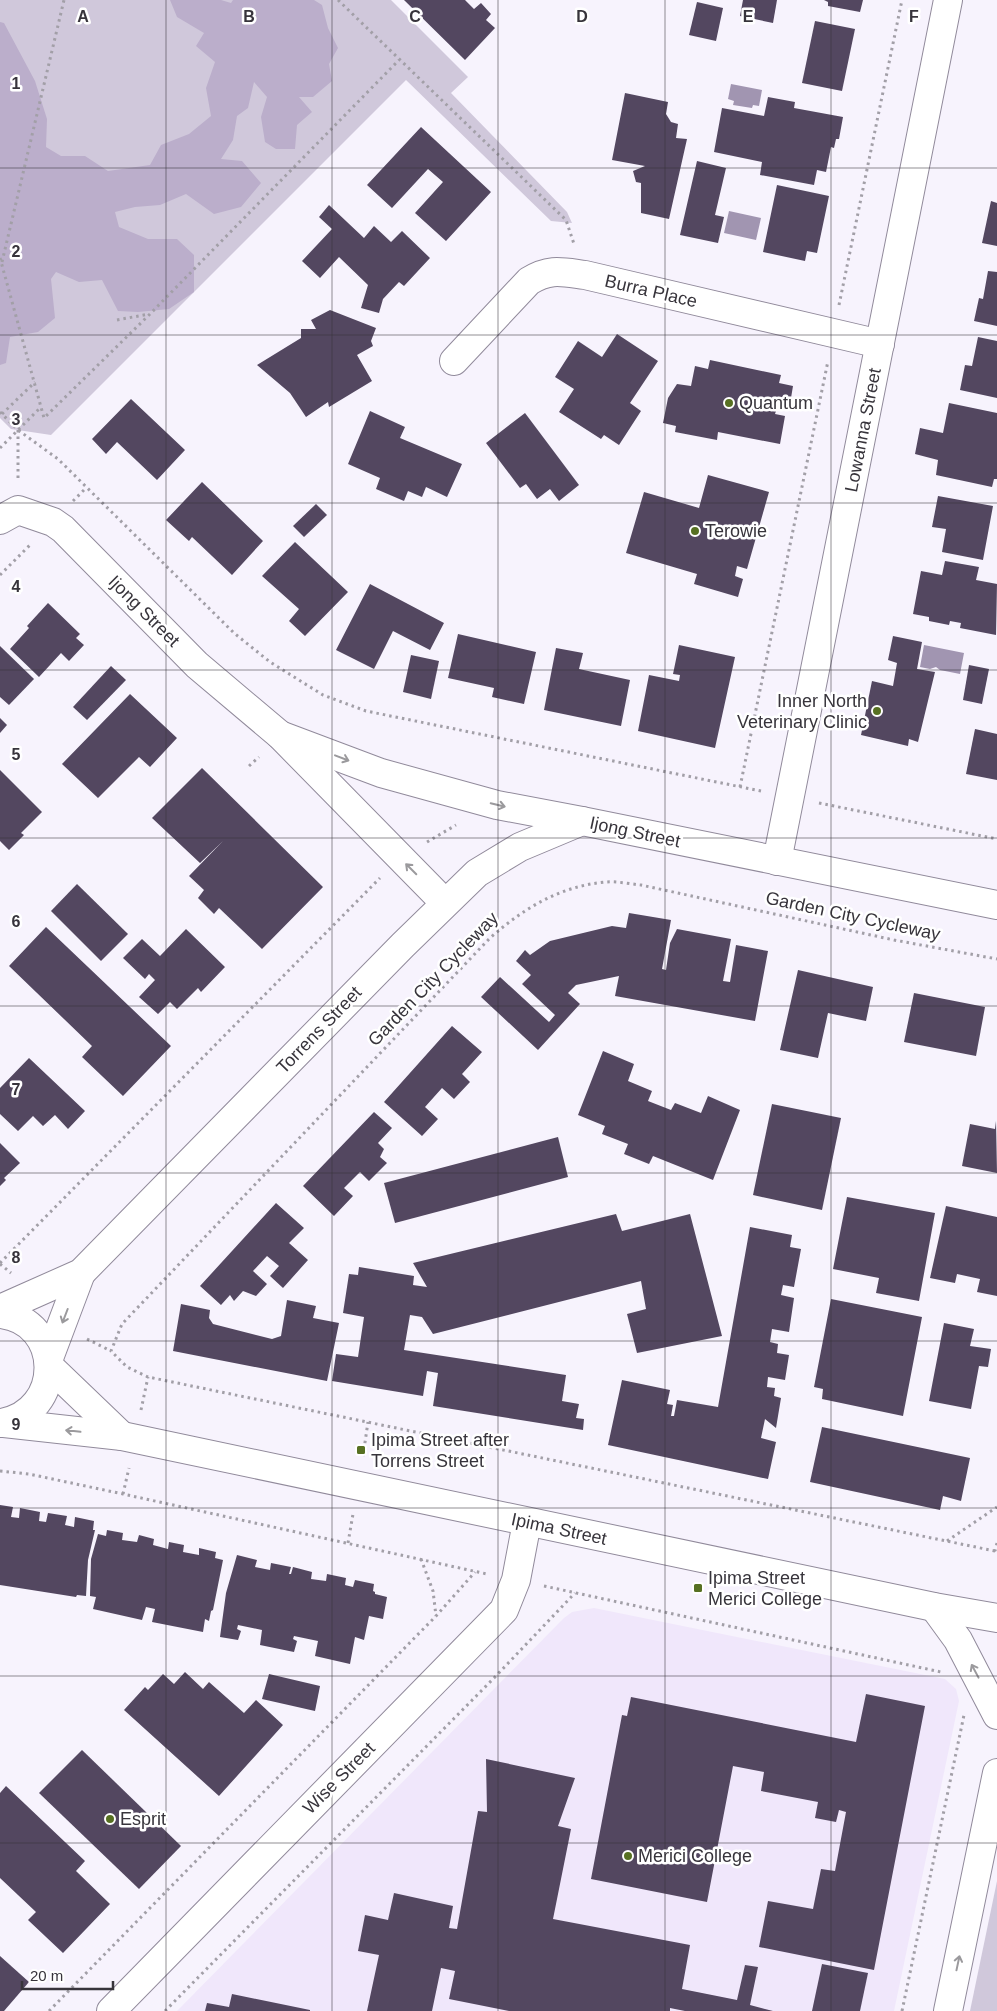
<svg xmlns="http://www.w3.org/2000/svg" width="997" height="2011" font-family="Helvetica,sans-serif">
	<rect width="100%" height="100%" fill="#f7f3fd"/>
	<path fill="#f0e7fb" d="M594,1608L945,1679L956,1689L959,1701L894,2011H177L564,1618L572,1612Z"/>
	<g fill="#d0c8db">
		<path d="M0,0H391L468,77L451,93L567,212L572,223L551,221L406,80L51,435L11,429L0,418Z"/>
		<path d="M997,1881V2011H970Z"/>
	</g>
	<path fill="#bbaecb" d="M170,0H221L231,3L233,0H314L322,5L328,28L338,48L329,64L332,81L313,97H299L312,112L297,125L295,149H276L265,142L261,117L267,97L254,82L248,108L237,116L233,140L221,159L242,161L261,183L241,207L214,214L186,194L160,205L135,207L115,212L119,227L148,239H177L194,255V292L169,309L138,312L118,311L102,280L79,282L56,272L51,279L55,318L38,332L10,337L6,363L0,365V22L4,23L35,81L47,119L46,147L61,156H85L108,171L150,165L161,145L189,134L211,116L206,88L215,62L196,46L204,33L177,17Z"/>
	<g fill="#a195b1">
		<path d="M731,84L762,90L759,106L753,105L752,108L733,105L734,101L728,99Z"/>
		<path d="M729,211L761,218L756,240L724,233Z"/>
		<path d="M924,645L964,653L960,674L940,670L936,667L930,669L920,667Z"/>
	</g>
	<g fill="#534760">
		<path d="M404,0H465L474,9L481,3L491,14L486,20L495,28L465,60Z"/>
		<path d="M743,0H777L773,23L740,16Z"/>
		<path d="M824,0H863L860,12L828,6V2Z"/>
		<path d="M697,2L723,8L716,41L689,35Z"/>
		<path d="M815,21L855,29L842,91L802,83Z"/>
		<path d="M625,93L668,102L666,114L671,122L678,124L676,138L687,139L669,219L641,213V183L636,182L633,171L645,166L612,160Z"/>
		<path d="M768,97L795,102L794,108L843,117L839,139H836L834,148L831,147L826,172L817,170L814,185L760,175L762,162L714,152L722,108L764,116Z"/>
		<path d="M421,127L491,192L446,241L415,213L443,182L428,169L392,208L367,185Z"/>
		<path d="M697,161L726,168L715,215L724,217L718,243L680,235Z"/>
		<path d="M777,185L829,196L817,253L807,251L805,261L763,252Z"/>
		<path d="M991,201L997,203V246L982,243Z"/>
		<path d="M329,205L364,238L374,226L391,242L402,231L430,258L404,286L399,282L383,299L379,313L361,308L368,285L339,257L320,278L302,261L332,229L319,217Z"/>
		<path d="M988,271L997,272V326L974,321L979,298L983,299Z"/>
		<path d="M330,310L376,328L371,341L373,346L357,355L372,381L329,407L328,402L306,417L290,393L257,365L301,338V329H316L311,320Z"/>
		<path d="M617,334L658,361L630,403L641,411L619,445L604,435L601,439L559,412L574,389L555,377L578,341L602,357Z"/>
		<path d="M978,337L997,341V398L960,390L965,365L972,366Z"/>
		<path d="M710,360L781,375L779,383L793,386L789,410L777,408L775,414L785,416L780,444L718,432L717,440L675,432L676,426L663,423L668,398L677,384L691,386L695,366L708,369Z"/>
		<path d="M131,399L185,450L157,480L117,442L106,454L92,439Z"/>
		<path d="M949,403L997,413V479H994L992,487L936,475L938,460L915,454L920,428L943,433Z"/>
		<path d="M370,411L405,427L400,438L462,464L447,497L426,487L422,497L408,491L404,501L376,489L380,478L348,464Z"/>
		<path d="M525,413L579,485L559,501L550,489L537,499L526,484L520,488L486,443Z"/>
		<path d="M708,475L769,492L747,569L737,566L735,576L743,579L738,597L694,584L697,574L626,553L644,492L699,508Z"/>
		<path d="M202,482L263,541L232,575L192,537L189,541L166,520Z"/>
		<path d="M938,496L993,506L983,560L942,552L946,529L932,527Z"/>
		<path d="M316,504L327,515L304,537L293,526Z"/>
		<path d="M295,542L348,592L305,636L289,621L299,609L262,576Z"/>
		<path d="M945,561L979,567L976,580L997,584L996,635L960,628L961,623L950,621L949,625L929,621V617L913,614L921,571L942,575Z"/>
		<path d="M370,584L444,623L430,650L393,631L374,669L336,650Z"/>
		<path d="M48,603L80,634L76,638L84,645L69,661L61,653L39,677L10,649L29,628L27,626Z"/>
		<path d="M458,634L536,652L524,704L492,697L494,688L448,678Z"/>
		<path d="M893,636L922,642L917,669L935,672L918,742L909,739L908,746L861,735L872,681L893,686L897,663L888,660Z"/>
		<path d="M679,645L735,657L715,748L638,731L649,675L679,681L680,675L673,674Z"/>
		<path d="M0,646L34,679L9,705L0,697Z"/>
		<path d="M556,648L583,653L579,669L630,680L621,726L544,710Z"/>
		<path d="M411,655L439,661L431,699L403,692Z"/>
		<path d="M969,665L989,669L982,704L963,700Z"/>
		<path d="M111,666L126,680L87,720L73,707Z"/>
		<path d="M130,694L177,738L150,767L139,757L98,798L62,764Z"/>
		<path d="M0,718L7,725L0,733Z"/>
		<path d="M975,729L997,734V780L966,774Z"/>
		<path d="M202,768L323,887L262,949L219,908L214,914L198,898L204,890L189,876L223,841L200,863L152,818Z"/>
		<path d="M0,770L42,812L21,833L24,835L9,850L0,841Z"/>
		<path d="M77,884L128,934L101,961L51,911Z"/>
		<path d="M629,913L671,920L662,969L666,970L670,943L677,929L731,939L723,981L730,982L736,945L768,951L755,1021L615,996L619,976L576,985L568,993L580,1004L538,1050L481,997L500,977L549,1022L555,1015L522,984L531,975L516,961L525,950L530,955L550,941L612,926L626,928Z"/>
		<path d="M46,927L171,1046L123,1096L82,1057L92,1046L9,966Z"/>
		<path d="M186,929L225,967L201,992L198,988L177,1009L170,1002L158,1014L139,997L155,980L149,974L145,979L123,958L142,939L160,956Z"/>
		<path d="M798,970L873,987L866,1021L828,1013L818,1058L780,1050Z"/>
		<path d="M914,993L985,1007L976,1056L904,1042Z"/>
		<path d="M452,1026L482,1052L462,1074L470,1082L454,1099L442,1088L425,1107L438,1119L422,1136L384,1102Z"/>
		<path d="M603,1051L634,1064L628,1081L652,1091L648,1101L671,1110L675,1103L701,1113L708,1096L740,1110L713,1180L653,1156L649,1164L624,1154L628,1144L602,1134L605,1126L578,1115Z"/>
		<path d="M29,1058L85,1111L68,1129L55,1115L43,1126L33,1116L18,1131L0,1114V1088Z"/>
		<path d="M772,1104L841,1118L822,1210L753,1195Z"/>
		<path d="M374,1112L392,1128L378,1143L384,1149L380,1157L387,1163L369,1181L360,1172L344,1188L353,1196L334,1216L303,1186Z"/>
		<path d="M996,1121L997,1173L962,1166L970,1124L995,1129Z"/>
		<path d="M558,1137L568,1177L395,1223L384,1183Z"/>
		<path d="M0,1143L20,1163L4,1178L6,1180L0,1186Z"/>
		<path d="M847,1197L935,1213L919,1301L876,1293L879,1278L833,1269Z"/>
		<path d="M276,1203L304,1228L289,1243L308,1260L283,1288L270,1276L279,1266L267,1256L253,1271L267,1284L256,1296L243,1291L234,1301L230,1295L221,1305L200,1286Z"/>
		<path d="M946,1206L997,1217V1296L977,1292L980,1279L957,1274L955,1283L930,1278Z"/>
		<path d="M616,1214L622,1231L690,1214L722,1336L637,1353L627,1314L646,1309L641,1281L433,1334L422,1317L410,1315L404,1350L566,1375L562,1401L579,1404L576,1418L584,1419L583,1430L433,1406L438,1373L427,1371L423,1396L332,1381L336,1354L358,1357L364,1317L343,1313L349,1274L358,1275L359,1267L414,1276L413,1285L427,1287L413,1263Z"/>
		<path d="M750,1227L792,1235L790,1247L801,1249L794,1287L783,1285L781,1295L794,1298L789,1332L772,1329L770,1342L778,1344L777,1353L789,1355L785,1380L768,1377L767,1387L775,1388L774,1396L781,1398L776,1428L765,1419L761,1438L776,1442L768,1479L608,1445L622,1380L670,1390L667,1404L673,1405L671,1416H674L677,1400L718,1407Z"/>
		<path d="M831,1299L922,1317L903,1416L822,1399L823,1389L814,1387Z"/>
		<path d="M287,1300L316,1306L313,1318L339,1323L327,1381L173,1351L181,1304L210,1310L209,1318L213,1324L272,1339L281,1336Z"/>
		<path d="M944,1323L974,1329L970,1346L991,1349L988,1367L979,1366L971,1409L929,1401Z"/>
		<path d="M822,1427L970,1458L961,1501L943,1496L940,1510L810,1482Z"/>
		<path d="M0,1505L13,1507L11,1517L19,1518L20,1508L40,1512L39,1521L46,1522L48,1513L67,1516L65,1525L74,1527L75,1517L94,1521L93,1530H95L88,1560L86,1596L77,1595L76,1597L0,1585Z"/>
		<path d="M107,1530L123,1533L122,1540L137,1542L139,1535L154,1539L153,1545L168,1549L169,1542L184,1545L183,1552L199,1555V1548L216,1552L215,1558L223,1560L213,1610L211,1611L209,1621L205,1619L203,1632L152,1622L155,1609L146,1607L142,1620L93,1609L96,1597L90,1596L91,1559L98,1534L106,1536Z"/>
		<path d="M237,1555L257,1560L255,1567L270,1570L271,1563L291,1567L289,1574H291L293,1567L312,1572L311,1579L326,1581L327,1574L346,1578L345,1585L353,1587L355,1580L374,1584L373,1591L375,1592V1594L387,1597L383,1619L369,1616L364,1640L355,1637L350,1664L315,1656L318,1641L294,1636L293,1639L297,1641L294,1652L260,1645L262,1630L238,1625L237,1629L241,1631L238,1640L220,1637L226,1593Z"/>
		<path d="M185,1672L203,1689L209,1682L244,1713L256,1700L283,1725L219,1796L124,1710L145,1687L148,1690L163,1674L174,1684Z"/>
		<path d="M269,1674L320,1686L315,1711L262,1699Z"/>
		<path d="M866,1694L925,1706L874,1970L759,1947L768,1901L813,1909L821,1869L835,1871L846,1812L839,1810L836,1822L815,1818L818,1802L761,1791L764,1772L733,1766L707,1902L591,1879L622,1715L627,1716L631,1697L856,1742Z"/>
		<path d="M82,1750L181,1846L139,1889L39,1793Z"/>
		<path d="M486,1759L575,1778L558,1826L571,1829L553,1919L690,1945L682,1989L737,2000L745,1965L758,1967L750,2005L773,2011H685L670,2008V2011H509L449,1999L455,1971L441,1968L432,2011H367L379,1955L358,1951L365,1915L388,1920L394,1893L453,1906L449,1928L457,1929L478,1811L487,1812Z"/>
		<path d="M6,1786L85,1861L76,1871L110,1904L63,1953L28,1920L36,1912L0,1878V1793Z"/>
		<path d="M0,1956L29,1982L4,2011H0Z"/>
		<path d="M822,1964L868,1973L860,2011H812Z"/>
		<path d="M232,1994L310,2010V2011H205L207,2003L229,2007Z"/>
	</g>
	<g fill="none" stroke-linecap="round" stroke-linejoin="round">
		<defs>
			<g id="minor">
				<path d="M454,361L529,281C550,268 562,272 585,275L880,344"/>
				<path d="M0,520L18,510L53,522L63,529L197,665L280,735L445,903"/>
				<path d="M280,735L381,773L497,805L582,821L997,905"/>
				<path d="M777,861L948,0"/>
				<path d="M0,1309L81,1273L403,945L477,873L520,847L582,821"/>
				<path d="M0,1314C64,1321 65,1412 1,1423"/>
				<path d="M49,1358L81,1273"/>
				<path d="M50,1367L122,1436"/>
				<path d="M4,1423L122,1436L934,1607L997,1618"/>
				<path d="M111,2011L504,1610L516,1580L527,1522"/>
			</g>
			<g id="major">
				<path d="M934,1607L958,1640L997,1715"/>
				<path d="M948,2011L997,1773"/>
			</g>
		</defs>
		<use href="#minor" stroke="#918a9b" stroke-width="30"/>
		<use href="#major" stroke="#918a9b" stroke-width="30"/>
		<g stroke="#a29fa7" stroke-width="3" stroke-dasharray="2.5 4" stroke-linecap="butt">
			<path d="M338,0L566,220L574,244"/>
			<path d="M0,258L44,418L150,314L399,60"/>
			<path d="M2,262L64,0"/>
			<path d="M839,305L902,0"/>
			<path d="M117,320L149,314"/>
			<path d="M0,412L18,430L58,459L234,633L270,662L323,695L366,711L761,791"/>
			<path d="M2,414L35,382"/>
			<path d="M18,430V481"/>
			<path d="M0,448L41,407"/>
			<path d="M73,501L86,488"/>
			<path d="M0,575L30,545"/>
			<path d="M249,766L259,757"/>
			<path d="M740,787L828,361"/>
			<path d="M819,803L997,839"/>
			<path d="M427,842L456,825"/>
			<path d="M0,1263L380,878"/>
			<path d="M0,1264L11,1273"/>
			<path d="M87,1339L111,1351"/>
			<path d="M141,1410L148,1377"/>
			<path d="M363,1456L368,1422"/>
			<path d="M0,1471L29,1474L123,1494L487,1574"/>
			<path d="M123,1494L129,1468"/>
			<path d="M947,1541L997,1507"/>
			<path d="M348,1543L353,1514"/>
			<path d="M997,1543L995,1551L997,1555"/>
			<path d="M995,1551L148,1377L127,1367L111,1351L122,1324L490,938C524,908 560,886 606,882C617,881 630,884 641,885L894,940L997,959"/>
			<path d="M421,1559L433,1591L436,1616"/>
			<path d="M544,1586L941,1672"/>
			<path d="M49,2011L436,1616L475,1572"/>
			<path d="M165,2011L494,1678L575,1593"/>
			<path d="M902,2011L964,1715"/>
		</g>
		<use href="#minor" stroke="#fff" stroke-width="28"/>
		<use href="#major" stroke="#fff" stroke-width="28"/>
	</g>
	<defs><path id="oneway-shaft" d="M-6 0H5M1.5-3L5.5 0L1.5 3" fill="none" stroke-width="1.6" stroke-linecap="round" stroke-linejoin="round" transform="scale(1.25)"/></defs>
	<g stroke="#9b9a9d">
		<use href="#oneway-shaft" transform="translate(342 758) rotate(21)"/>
		<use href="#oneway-shaft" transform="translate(498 805) rotate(13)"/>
		<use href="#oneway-shaft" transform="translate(411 869) rotate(-135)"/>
		<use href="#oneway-shaft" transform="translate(65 1316) rotate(111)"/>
		<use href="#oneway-shaft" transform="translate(73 1431) rotate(-174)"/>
		<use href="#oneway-shaft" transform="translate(975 1671) rotate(-118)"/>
		<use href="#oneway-shaft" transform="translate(958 1963) rotate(-78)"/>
	</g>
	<path fill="none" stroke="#37343b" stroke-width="1" stroke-opacity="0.55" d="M166,0V2011M332,0V2011M498,0V2011M665,0V2011M831,0V2011M0,168H997M0,335H997M0,503H997M0,670H997M0,838H997M0,1006H997M0,1173H997M0,1341H997M0,1508H997M0,1676H997M0,1843H997"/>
	<g fill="#577022" stroke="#fff" stroke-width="2">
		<circle cx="729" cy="403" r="5"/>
		<circle cx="695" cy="531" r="5"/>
		<circle cx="877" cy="711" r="5"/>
		<rect x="356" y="1445" width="10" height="10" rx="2.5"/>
		<rect x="693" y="1583" width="10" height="10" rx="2.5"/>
		<circle cx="110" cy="1819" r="5"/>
		<circle cx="628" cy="1856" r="5"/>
	</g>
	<g text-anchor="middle" stroke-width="5" stroke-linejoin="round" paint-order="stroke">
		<g font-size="18" fill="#37343b" stroke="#fff">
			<text transform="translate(651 291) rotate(13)" y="6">Burra Place</text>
			<text transform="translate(863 430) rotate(-79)" y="6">Lowanna Street</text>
			<text transform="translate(144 611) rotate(45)" y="6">Ijong Street</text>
			<text transform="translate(635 832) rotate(12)" y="6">Ijong Street</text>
			<text transform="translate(853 916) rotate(12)" y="6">Garden City Cycleway</text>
			<text transform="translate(433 979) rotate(-46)" y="6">Garden City Cycleway</text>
			<text transform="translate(319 1030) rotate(-46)" y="6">Torrens Street</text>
			<text transform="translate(559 1529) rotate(12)" y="6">Ipima Street</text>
			<text transform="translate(339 1778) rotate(-45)" y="6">Wise Street</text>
		</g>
		<g font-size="18" fill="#37343b" stroke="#fff" text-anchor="start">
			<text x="739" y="409">Quantum</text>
			<text x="705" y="537">Terowie</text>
			<text x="867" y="707" text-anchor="end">Inner North<tspan x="867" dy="21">Veterinary Clinic</tspan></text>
			<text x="371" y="1446">Ipima Street after<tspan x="371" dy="21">Torrens Street</tspan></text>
			<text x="708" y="1584">Ipima Street<tspan x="708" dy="21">Merici College</tspan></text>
			<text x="120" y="1825">Esprit</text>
			<text x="638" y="1862">Merici College</text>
		</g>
	</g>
	<g font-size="16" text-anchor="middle" font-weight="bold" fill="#37343b" stroke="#fff" stroke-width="5" stroke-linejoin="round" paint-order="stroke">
		<text x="83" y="22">A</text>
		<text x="249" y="22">B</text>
		<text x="415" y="22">C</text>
		<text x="582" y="22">D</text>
		<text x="748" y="22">E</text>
		<text x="914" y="22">F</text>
		<text x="16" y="89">1</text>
		<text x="16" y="257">2</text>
		<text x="16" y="425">3</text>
		<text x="16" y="592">4</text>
		<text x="16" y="760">5</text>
		<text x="16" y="927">6</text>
		<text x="16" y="1095">7</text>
		<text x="16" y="1263">8</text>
		<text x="16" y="1430">9</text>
	</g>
	<path d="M22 1981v8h91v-8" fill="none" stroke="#37343b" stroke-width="2.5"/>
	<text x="30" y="1981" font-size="15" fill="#37343b" stroke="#ffffff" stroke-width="4" paint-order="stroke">20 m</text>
</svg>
